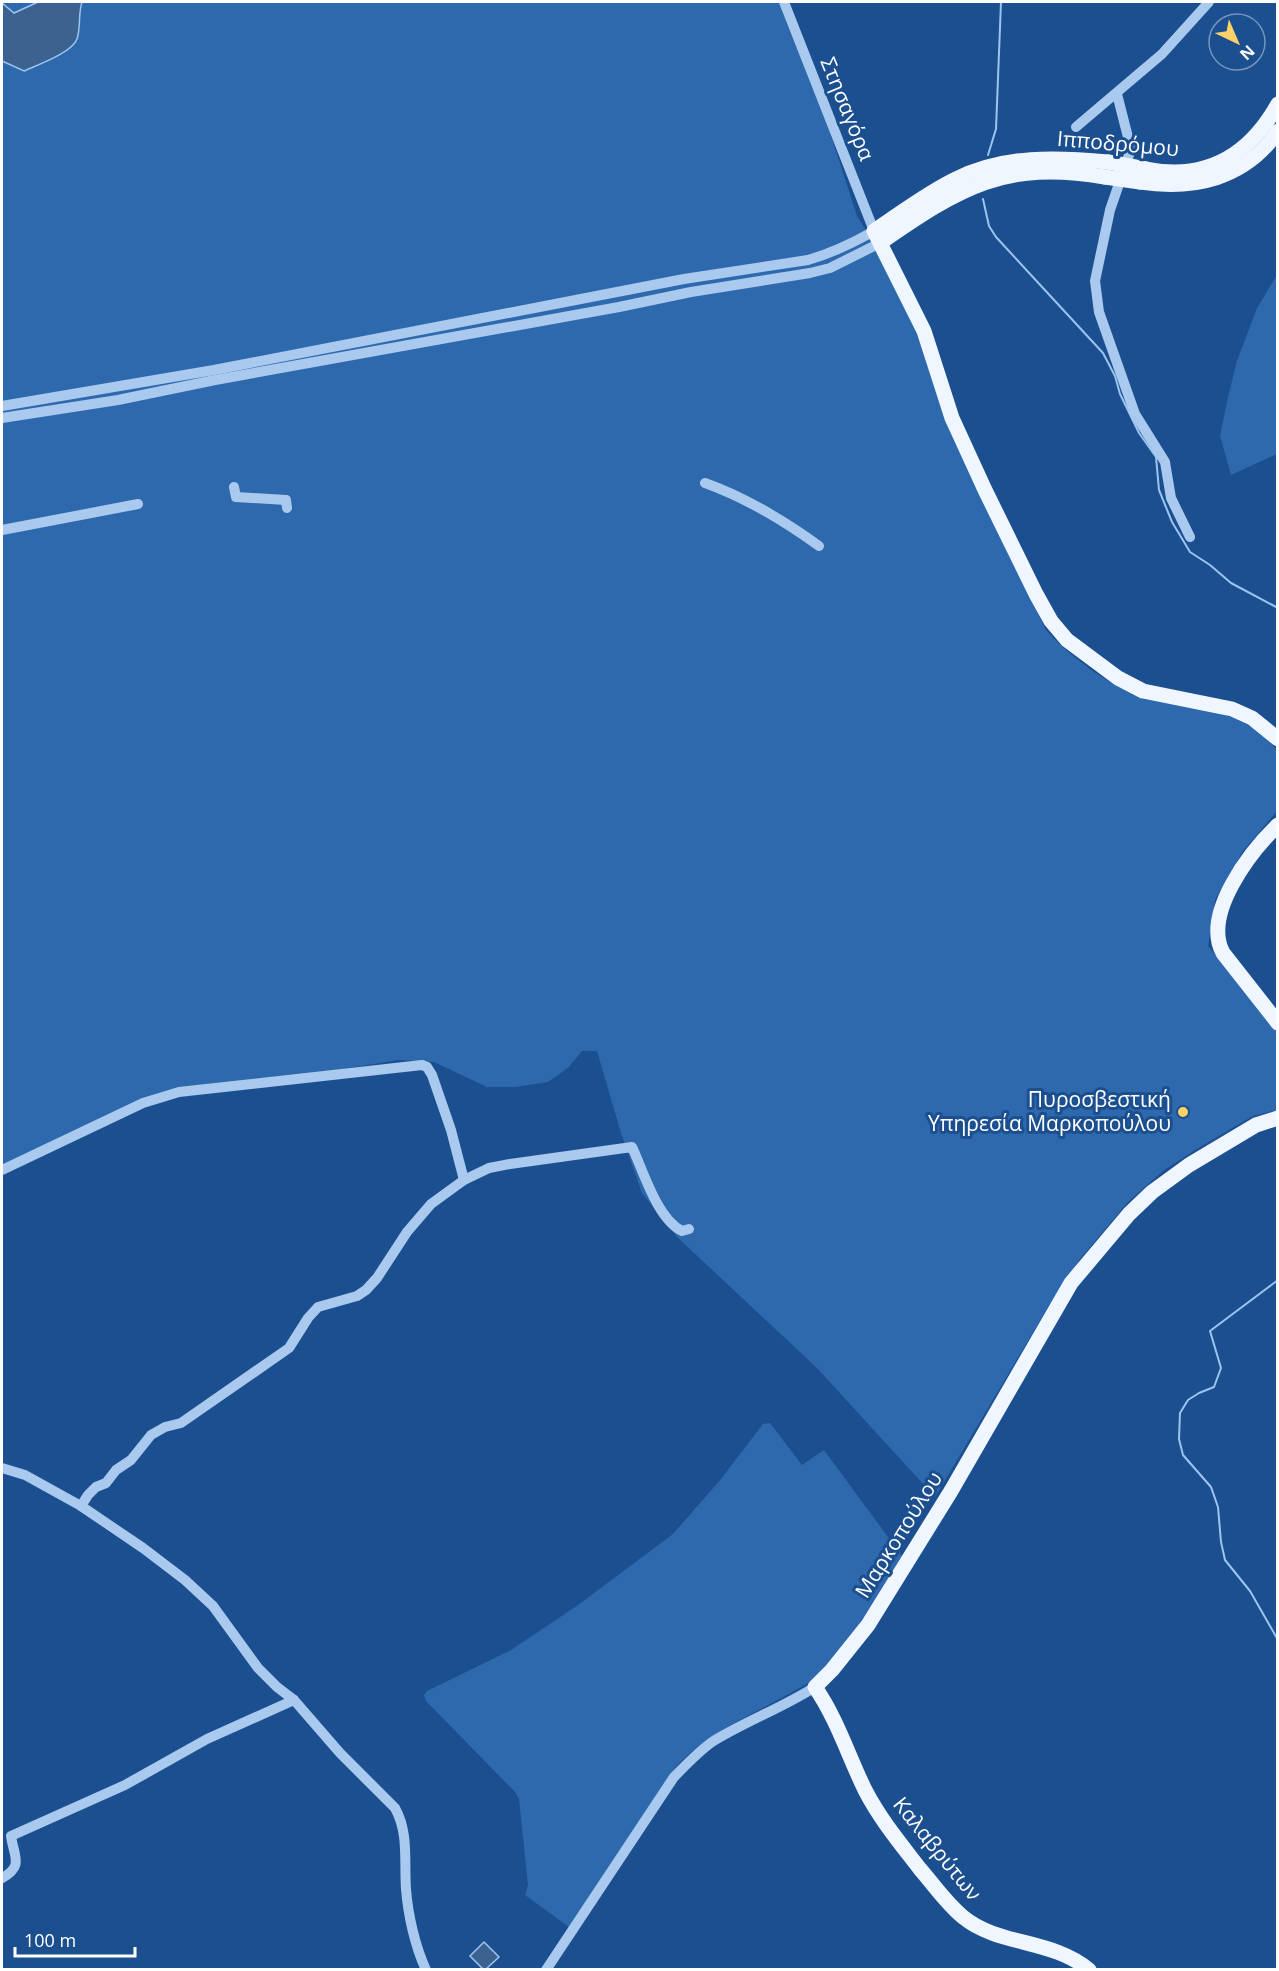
<svg xmlns="http://www.w3.org/2000/svg" width="1279" height="1971" font-family="'Open Sans',sans-serif">
	<rect width="100%" height="100%" fill="#1b4f8f"/>
	<g fill="#2e69ad">
		<path d="M2,2H779L828,126L857,216L890,268L906,303L965,463L1046,630C1061,648 1101,680 1123,688C1165,703 1214,705 1254,728C1263,733 1270,743 1277,750V811L1243,851L1215,900L1208,946L1277,1031V1110L1253,1116L1200,1147L1164,1170L1128,1202L1080,1259L1047,1309L935,1497L817,1368L677,1237L642,1193L621,1133L597,1051H582L568,1068L548,1082L515,1087H487L434,1062L398,1060L312,1074L183,1088L2,1166Z"/>
		<path d="M1277,275V454L1231,475L1220,436L1228,397L1237,361L1257,308Z"/>
		<path d="M770,1423L802,1465L824,1450L902,1556C876,1598 850,1644 814,1679C770,1708 710,1728 675,1768L569,1927L525,1895L528,1885L519,1799L515,1792L426,1701L424,1695L427,1691L511,1650L578,1605L673,1534L721,1479L763,1424Z"/>
	</g>
	<g fill="#3c6290" stroke="#9cc4f0" stroke-width="1.5">
		<path d="M38,2H82C78,14 81,27 77,39C72,53 37,65 24,71L2,61V3L14,13Z"/>
		<path d="M484,1942L499,1957L486,1969H483L470,1956Z"/>
	</g>
	<g fill="none" stroke-linecap="round" stroke-linejoin="round">
		<g stroke="#9cc4f0" stroke-width="2">
			<path d="M988,155L996,129L1001,2"/>
			<path d="M983,199L989,226L996,237L1103,353L1115,376L1120,394L1139,433L1156,457L1159,490L1172,522L1190,552L1210,565L1231,583L1278,608"/>
			<path d="M1278,1280L1210,1331L1221,1368L1214,1387L1199,1393L1188,1400L1180,1413L1179,1439L1183,1455L1211,1487L1218,1507L1221,1542L1225,1560L1250,1591L1278,1640"/>
		</g>
		<g stroke="#a9c9ee" stroke-width="10">
			<path d="M1117,94L1131,149L1110,210L1095,281L1099,312L1135,414L1165,462L1171,498L1190,537"/>
			<path d="M1076,127L1162,54L1209,2"/>
			<path d="M2,406L214,370L684,279L808,260C832,253 853,243 874,231L784,2"/>
			<path d="M2,418L118,400L215,380L619,307L691,292L810,273L830,268L880,243"/>
			<path d="M705,483C747,498 783,520 819,546"/>
			<path d="M234,487L236,497L286,500L287,508"/>
			<path d="M2,530L138,504"/>
			<path d="M2,1170L143,1103L179,1092L422,1065L427,1067L432,1075L451,1130L464,1180"/>
			<path d="M2,1468L25,1475L81,1506L143,1548L185,1580L213,1606L258,1668L277,1687L294,1700L340,1753L395,1808C409,1833 404,1861 406,1889C408,1915 415,1946 426,1970"/>
			<path d="M81,1506L88,1495L96,1487L106,1483L116,1470L131,1460L151,1435L165,1427L181,1423L289,1348L308,1318L318,1307L357,1296L366,1290L377,1278L407,1232L431,1204L464,1180L489,1168L510,1164L632,1147C643,1170 657,1219 682,1231L689,1229"/>
			<path d="M2,1878C24,1866 14,1857 11,1836L125,1785L207,1739L294,1700"/>
			<path d="M546,1970L674,1777C686,1765 698,1752 712,1742C744,1722 782,1708 815,1687"/>
		</g>
		<g stroke="#f0f6ff" stroke-width="15">
			<path d="M1108,162C1057,157 1004,155 956,179C927,193 901,213 874,231L924,331L952,418L985,490L1036,594L1051,621L1067,640L1118,678L1143,691L1232,709L1252,718L1278,739"/>
			<path d="M1146,169C1205,181 1249,156 1278,104"/>
			<path d="M1140,182C1194,190 1245,179 1278,131"/>
			<path d="M880,243C961,187 1004,160 1105,177"/>
			<path d="M1278,825C1250,852 1202,914 1223,953L1278,1023"/>
			<path d="M1089,1970C1053,1939 998,1946 963,1917C946,1903 934,1885 920,1869C900,1843 880,1819 865,1790C848,1755 837,1719 815,1687L832,1670L868,1625L951,1491L1071,1283L1129,1214L1152,1192L1189,1165L1256,1125L1278,1118"/>
		</g>
		<g stroke="#f0f6ff" stroke-width="15">
			<path d="M1108,162L1146,169"/>
			<path d="M1105,177L1140,182"/>
		</g>
	</g>
	<circle fill="#ffd166" stroke="#1b4f8f" stroke-width="2" cx="1183" cy="1112" r="6"/>
	<g text-anchor="middle" stroke-width="6" stroke-linejoin="round" paint-order="stroke">
		<g font-size="21" fill="#fff" stroke="#1b4f8f">
			<text transform="translate(847 109) rotate(68)" y="7">Στησαγόρα</text>
			<text transform="translate(1118 144) rotate(5)" y="7">Ιπποδρόμου</text>
			<text transform="translate(899 1535) rotate(-58)" y="7">Μαρκοπούλου</text>
			<text transform="translate(937 1849) rotate(51)" y="7">Καλαβρύτων</text>
		</g>
		<g font-size="21" fill="#fff" stroke="#1b4f8f" text-anchor="end">
			<text x="1171" y="1107">Πυροσβεστική<tspan x="1171" dy="24">Υπηρεσία Μαρκοπούλου</tspan></text>
		</g>
	</g>
	<rect width="1279" height="1971" fill="none" stroke="#ffffff" stroke-width="6"/>
	<g transform="translate(1237 42) rotate(136)"><circle r="28" fill="#1b4f8f" stroke="#7695bc" stroke-width="1.5"/>
	<path d="M0-4.5L10 22L0 15L-10 22Z" fill="#ffd166"/>
	<text y="-9" font-size="16" font-weight="bold" text-anchor="middle" fill="#ffffff">N</text>
	</g>
	<path d="M15 1947v9h120v-9" fill="none" stroke="#ffffff" stroke-width="3"/>
	<text x="24" y="1947" font-size="18" fill="#ffffff" stroke="#1b4f8f" stroke-width="4.5" paint-order="stroke">100 m</text>
</svg>
